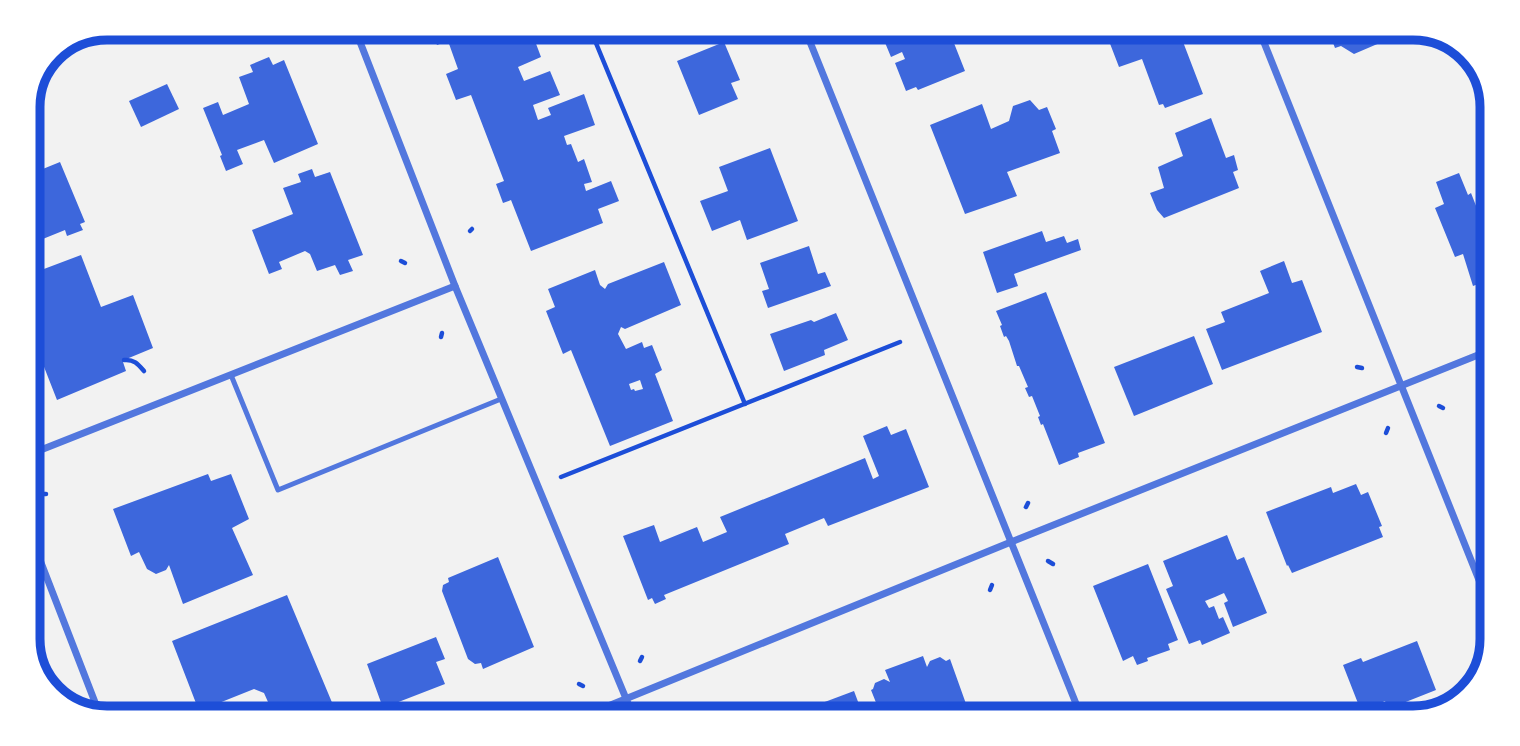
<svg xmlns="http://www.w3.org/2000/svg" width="1520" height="746" font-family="Ubuntu,sans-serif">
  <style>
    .building { fill: #3d67dc; fill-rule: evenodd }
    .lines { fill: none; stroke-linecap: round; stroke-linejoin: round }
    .path { stroke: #1d4ed8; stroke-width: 4.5 }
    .service { stroke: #5277de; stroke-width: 5 }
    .minor { stroke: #5277de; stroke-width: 7 }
    .rim { fill: none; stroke: #1d4ed8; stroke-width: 9 }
  </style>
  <rect width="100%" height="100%" fill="#f2f2f2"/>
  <g class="building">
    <polygon points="431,30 502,30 507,43 532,33 541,57 518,67 524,81 550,71 560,95 533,105 538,120 551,115 548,108 584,94 595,125 564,136 567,145 571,144 578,162 584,159 592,182 584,184 586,191 611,181 619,201 598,209 603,223 531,251 511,200 503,203 496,184 504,181 471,95 456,100 446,74 458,69 448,41 437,45"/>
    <polygon points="662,31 700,32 673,43 672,41 667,42"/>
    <polygon points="881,33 950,33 965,71 918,90 916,87 906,91 895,63 905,59 902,52 891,57"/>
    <polygon points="1127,34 1180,34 1203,94 1165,108 1163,104 1159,105 1142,59 1119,67 1109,41"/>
    <polygon points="1330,35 1368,35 1396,36 1354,54 1341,46 1335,48"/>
    <polygon points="724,42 740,80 731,83 738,99 699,115 677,61"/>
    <polygon points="269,57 273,65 284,60 318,144 274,163 264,140 237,150 243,164 226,171 220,156 222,155 203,108 218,102 223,115 249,104 239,77 253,72 250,65"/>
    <polygon points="167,84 179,109 141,127 129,101"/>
    <polygon points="32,93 41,113 36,115 39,125 29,128 35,148 28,151 28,102"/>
    <polygon points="1030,100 1039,110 1047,107 1056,129 1052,131 1060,153 1007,172 1017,196 965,214 930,125 982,104 991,129 1009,121 1013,106"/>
    <polygon points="1211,118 1226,158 1234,155 1238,170 1233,172 1239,188 1164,218 1157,210 1150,193 1164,188 1158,167 1183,156 1175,133"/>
    <polygon points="770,148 798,221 747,240 740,220 712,231 700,201 728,191 719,167"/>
    <polygon points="1491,152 1490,209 1482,188 1487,187 1476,158"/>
    <polygon points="60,162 85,222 80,224 83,230 67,236 65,230 28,245 28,175"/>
    <polygon points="312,169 315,177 330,172 363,255 348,260 353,271 340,275 335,265 317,271 310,254 305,251 279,262 282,269 269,274 252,230 293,214 283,188 301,182 298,174"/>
    <polygon points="1459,173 1468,195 1471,193 1482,221 1490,218 1489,280 1473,286 1463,254 1455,257 1435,208 1444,204 1436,182"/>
    <polygon points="1042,231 1046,242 1064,236 1067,243 1078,239 1081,250 1014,274 1018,286 997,293 983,252"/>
    <polygon points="809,246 818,274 825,272 831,286 768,308 762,291 769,289 760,263"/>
    <polygon points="81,255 101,307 133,295 153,348 124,360 123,362 126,371 57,400 28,326 28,275"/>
    <polygon points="1284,261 1292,283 1302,280 1322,332 1222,370 1206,329 1225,322 1221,312 1269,293 1260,271"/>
    <path d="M664 262 681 305 625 329 621 327 618 334 626 349 642 342 644 348 652 345 662 370 655 374 673 421 610 446 571 350 563 354 546 311 555 307 548 289 595 270 600 285 605 289 608 284ZM640 380 643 389 635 391 634 389 631 390 629 384Z"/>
    <polygon points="1046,292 1105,443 1078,453 1079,457 1059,465 1043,424 1041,425 1038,417 1040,416 1032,396 1029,397 1025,388 1028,387 1019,366 1017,366 1009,341 1006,336 1004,337 1000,326 1002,325 996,311"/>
    <polygon points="836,313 848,340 824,350 825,355 784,371 770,334 811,320 814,322"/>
    <polygon points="1194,336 1213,384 1134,416 1114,367"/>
    <polygon points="887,426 891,435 906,429 929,487 828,526 824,518 785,534 789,544 664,595 666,599 655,604 652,598 648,600 623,536 654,525 660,542 697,527 703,542 727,532 720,517 865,458 873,479 879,476 863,436"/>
    <polygon points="208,474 211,481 231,474 249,519 232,528 253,575 183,604 169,565 166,570 156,574 147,569 139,552 131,556 113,509"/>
    <polygon points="1356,484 1361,495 1368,492 1382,526 1379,527 1383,537 1292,573 1288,565 1287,566 1266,512 1331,487 1333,493"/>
    <polygon points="1227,535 1237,560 1244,557 1267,613 1233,627 1224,603 1228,601 1224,593 1215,597 1205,601 1209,608 1214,606 1219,619 1223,617 1230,633 1202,645 1200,640 1189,644 1166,589 1173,586 1163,561"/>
    <polygon points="498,557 534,647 483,669 481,663 475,664 468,659 442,591 443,585 449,582 448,578"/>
    <polygon points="1148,564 1178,640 1168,644 1170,650 1147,658 1148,661 1137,665 1133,656 1123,661 1093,586"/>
    <polygon points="287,595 336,712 272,711 264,693 254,689 199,711 172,641"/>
    <polygon points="436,637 445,659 436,662 445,684 383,708 367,664"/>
    <polygon points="1417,641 1436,690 1388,709 1385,701 1361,711 1343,665 1361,658 1363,662"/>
    <polygon points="923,656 927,667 930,661 940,657 946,661 950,659 970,715 881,715 871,690 873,689 875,683 884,679 890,682 885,670"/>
    <polygon points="854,691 863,715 807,714 806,709"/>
  </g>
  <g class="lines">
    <g class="path">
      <polyline points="591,31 745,404"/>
      <polyline points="470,231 472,229"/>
      <polyline points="401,261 405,263"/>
      <polyline points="441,337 442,333"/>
      <path d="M124 360C134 359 138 364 144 371"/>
      <polyline points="1357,367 1362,368"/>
      <polyline points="1439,406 1443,408"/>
      <polyline points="1386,433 1388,428"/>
      <polyline points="561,477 900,342"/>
      <polyline points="40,494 46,494"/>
      <polyline points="1026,507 1028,503"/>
      <polyline points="1048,561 1053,564"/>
      <polyline points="990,590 992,585"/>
      <polyline points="640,661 642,657"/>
      <polyline points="579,684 583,686"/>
    </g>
    <polyline class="service" points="231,375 278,490 501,399"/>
    <g class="minor">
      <polyline points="355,29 455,286 632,713"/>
      <polyline points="806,32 1081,716"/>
      <polyline points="1261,35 1485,595"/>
      <polyline points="28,455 455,286"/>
      <polyline points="28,529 98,710"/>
      <polyline points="591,713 1011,542 1488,351"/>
    </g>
  </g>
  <path d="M0 0H1520V746H0ZM107 40H1413A67 67 0 0 1 1480 107V639A67 67 0 0 1 1413 706H107A67 67 0 0 1 40 639V107A67 67 0 0 1 107 40Z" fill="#fff" fill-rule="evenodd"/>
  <path class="rim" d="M107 40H1413A67 67 0 0 1 1480 107V639A67 67 0 0 1 1413 706H107A67 67 0 0 1 40 639V107A67 67 0 0 1 107 40Z"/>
</svg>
